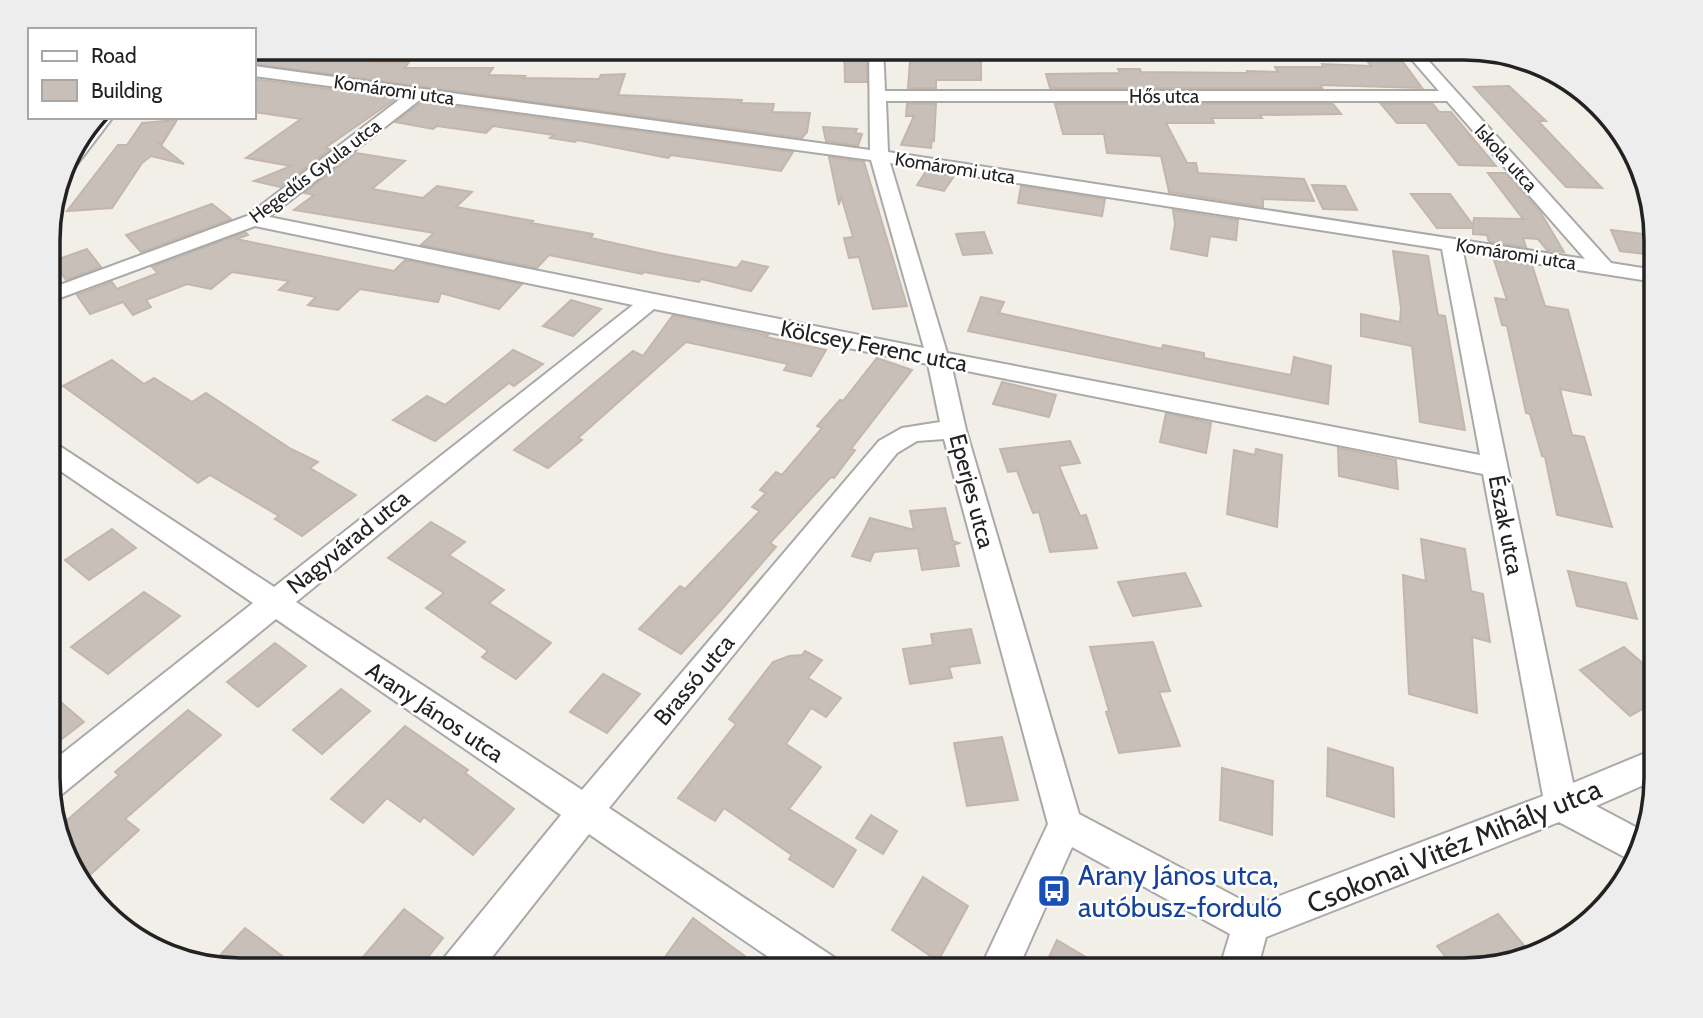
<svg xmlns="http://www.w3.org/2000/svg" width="1703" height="1018" font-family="Cabin,sans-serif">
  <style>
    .building { fill: #c7bfb8; stroke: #c4b6ab; stroke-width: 2 }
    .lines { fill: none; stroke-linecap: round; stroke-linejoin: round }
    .minor-casing { stroke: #a9a9a9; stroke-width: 4 }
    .minor { fill: #fff; fill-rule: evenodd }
    .labels { text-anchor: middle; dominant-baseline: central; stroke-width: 5; stroke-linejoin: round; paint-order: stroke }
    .far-street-label { font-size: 19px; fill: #222; stroke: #fff }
    .street-label { font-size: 23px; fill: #222; stroke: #fff }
    .near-street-label { font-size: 28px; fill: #222; stroke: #fff }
    .near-transit-label { font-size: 28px; fill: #164399; stroke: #fff; text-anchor: start }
    .rim { fill: none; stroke: #222; stroke-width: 3.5 }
  </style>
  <rect width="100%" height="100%" fill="#f2efe9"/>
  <g class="building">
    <polygon points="310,47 318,47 335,62 342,53 379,54 372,62 409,62 405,68 493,68 488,75 525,76 523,78 599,79 601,75 625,74 618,95 742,100 741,103 774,104 772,112 810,113 807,132 802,138 254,64 262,52 293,52"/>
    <polygon points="844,47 866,47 867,82 845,82"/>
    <polygon points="911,47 981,47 981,80 936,80 936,88 908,88"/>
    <polygon points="1356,47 1392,47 1422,88 1320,85 1322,88 1050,88 1046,74 1120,73 1118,69 1140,69 1141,72 1248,73 1247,71 1278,72 1275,67 1323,67 1322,64 1371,66"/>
    <polygon points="254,79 397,98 325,148 330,149 280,187 254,181 291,166 246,158 301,119 254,112"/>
    <polygon points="1509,86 1546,121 1538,121 1602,188 1566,187 1474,87"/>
    <polygon points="422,102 793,152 781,171 671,155 668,158 577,140 575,142 550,138 554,135 493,126 486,133 437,126 433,129 395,122"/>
    <polygon points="907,104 936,104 934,141 932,140 931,148 901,145 914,116 906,116"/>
    <polygon points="1055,104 1333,104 1341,114 1260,115 1262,118 1212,118 1214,123 1166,123 1187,163 1196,163 1198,173 1304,179 1314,201 1263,199 1263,207 1169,192 1161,156 1107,153 1104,134 1063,134"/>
    <polygon points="1381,104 1433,104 1439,112 1451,112 1496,166 1459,165 1426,123 1397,123"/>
    <polygon points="177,120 162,144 158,143 184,164 151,156 142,163 112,208 67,211 118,145 127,145 142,123"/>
    <polygon points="823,127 857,129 855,133 862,134 858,146 826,141"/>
    <polygon points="356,153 405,161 372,189 423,198 437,186 472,192 456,207 533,221 531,223 593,234 591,238 659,253 737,268 742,261 768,267 751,291 701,279 699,282 644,272 642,274 549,255 537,268 421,245 434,233 294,210 314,195 304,193"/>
    <polygon points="829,157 864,162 907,306 873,309 859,257 849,258 844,238 853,237 841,196 839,205"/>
    <polygon points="926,171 954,176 944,191 917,185"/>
    <polygon points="1488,173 1506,173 1541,213 1564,252 1547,250 1538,239 1523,238 1526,247 1489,242 1487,235 1473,234 1473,228 1437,228 1411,194 1450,194 1473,225 1474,218 1523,219"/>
    <polygon points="1312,185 1345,186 1357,210 1323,209"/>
    <polygon points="1021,186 1105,199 1102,216 1018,203"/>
    <polygon points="212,204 231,219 141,252 126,235"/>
    <polygon points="1173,210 1238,220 1236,240 1210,236 1207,256 1171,249 1175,224"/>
    <polygon points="1611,230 1643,234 1654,255 1620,251"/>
    <polygon points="245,232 248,235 236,239 394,271 405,260 522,284 499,309 441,293 438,302 360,289 338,310 308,305 316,297 279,290 289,281 232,272 211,289 187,284 146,300 151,307 133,315 123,302 90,314 77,295 112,282 117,289 158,273 152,267"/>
    <polygon points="984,232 992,253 963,255 956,234"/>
    <polygon points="87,249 101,267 66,280 53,261"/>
    <polygon points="1393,251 1428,256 1438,315 1445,316 1465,430 1420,422 1412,346 1361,336 1361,314 1400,322 1401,308"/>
    <polygon points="1494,260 1532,265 1545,306 1568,310 1591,395 1560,389 1572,435 1584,437 1612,527 1557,515 1545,457 1542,456 1530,414 1526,413 1507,326 1502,325 1495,298 1507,300"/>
    <polygon points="981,297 1004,302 999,313 1162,349 1163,345 1204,353 1204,358 1291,375 1294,357 1331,366 1328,404 968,331"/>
    <polygon points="571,300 601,309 573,336 543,326"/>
    <polygon points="673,315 768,335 766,337 826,350 811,376 784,370 788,364 686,342 578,438 582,440 548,468 514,450 633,351 643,356"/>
    <polygon points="513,350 543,364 514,386 509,383 435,441 393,420 427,396 445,405"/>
    <polygon points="877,358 912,370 851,449 855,450 834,478 831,477 770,543 776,547 721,610 681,654 639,629 680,586 685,589 760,511 752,507 766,493 760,490 776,472 782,475 822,428 817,426 840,400 843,401"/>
    <polygon points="112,360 144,384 154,378 192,402 206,393 291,449 318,462 310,468 356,495 302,536 275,519 279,516 210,475 198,483 63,386"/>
    <polygon points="1002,382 1056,395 1049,417 993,404"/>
    <polygon points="1166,413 1211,423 1206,453 1160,442"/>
    <polygon points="1070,441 1080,463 1059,466 1080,516 1086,515 1097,548 1050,552 1039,512 1033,513 1017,471 1008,472 1000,449"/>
    <polygon points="1338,448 1396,460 1398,489 1339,476"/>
    <polygon points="1256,449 1282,455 1277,527 1227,514 1234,450 1255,455"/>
    <polygon points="945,508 953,541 959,543 954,545 959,566 922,570 918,548 874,552 870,561 852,556 870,518 914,530 910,511"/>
    <polygon points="431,522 465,542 449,555 504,590 489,603 551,643 516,679 482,657 488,651 426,608 444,593 388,558"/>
    <polygon points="112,529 136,548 89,580 65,560"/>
    <polygon points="1421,539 1465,549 1471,591 1483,594 1490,642 1472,637 1477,713 1409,694 1403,575 1426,581"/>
    <polygon points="1568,571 1626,583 1637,619 1577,606"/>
    <polygon points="1185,573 1201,606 1133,616 1118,582"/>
    <polygon points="144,592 180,616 108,674 71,647"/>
    <polygon points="971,629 980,663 949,667 952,678 910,684 903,649 933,645 931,634"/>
    <polygon points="1153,642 1170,691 1159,692 1180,746 1119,753 1106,712 1109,711 1090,647"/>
    <polygon points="275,643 306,666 258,707 227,682"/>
    <polygon points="1624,647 1655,674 1655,702 1630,716 1580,670"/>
    <polygon points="805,651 822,660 808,678 841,698 826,717 811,708 786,744 821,767 789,809 856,850 833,887 789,859 792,855 724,808 715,821 678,798 736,724 729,719 773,662 789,656 802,655"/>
    <polygon points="603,674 640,694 607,733 570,712"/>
    <polygon points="341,689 370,711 322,754 293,730"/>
    <polygon points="49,692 84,722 49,749"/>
    <polygon points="188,710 221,735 125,819 139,830 79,885 58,828 119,775 115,772"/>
    <polygon points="405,726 468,770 465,773 514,809 473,855 424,817 420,822 387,798 363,823 331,799"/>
    <polygon points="1002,737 1018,800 967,806 954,743"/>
    <polygon points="1328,748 1393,768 1394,817 1327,796"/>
    <polygon points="1222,768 1273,781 1272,835 1220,820"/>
    <polygon points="871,815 897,831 883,854 856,838"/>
    <polygon points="923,877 968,906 938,961 892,930"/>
    <polygon points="404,909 443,938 417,971 351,971"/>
    <polygon points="1498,914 1531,954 1476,970 1456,970 1437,946"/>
    <polygon points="693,918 765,971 655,971"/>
    <polygon points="245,928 286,959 276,971 239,971 212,964"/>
    <polygon points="1057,940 1108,970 1043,970"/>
  </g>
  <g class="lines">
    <defs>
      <g id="minor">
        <path d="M869 47H883L885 91H1439L1401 47H1416L1611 263 1655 270V282L1463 252 1573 783 1655 749V780L1596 806 1643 831 1634 862 1559 822 1266 937 1257 970H1219L1230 934 1072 847 1017 971H979L1048 824 944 439 917 441 897 453 609 808 835 958 841 971H789L589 834 481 971H438L444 958 561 815 276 619 61 795 49 800V764L253 603 49 463V442L58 445 274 587 633 305 255 226 49 302V289L247 216 404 96 254 76V66L870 150ZM421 99 871 160 924 348 269 217ZM886 101H1447L1585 259 888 152ZM890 163 1442 249 1480 455 947 353ZM654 309 928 364 940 422 902 428 879 441 582 790 296 602ZM952 368 1483 474 1543 796 1253 906 1079 814 966 430Z"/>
        <polygon points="96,117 113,117 68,176 60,177 67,154"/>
      </g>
    </defs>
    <use href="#minor" class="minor-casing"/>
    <use href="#minor" class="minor"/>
  </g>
  <defs>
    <symbol id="bus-square" viewBox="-11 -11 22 22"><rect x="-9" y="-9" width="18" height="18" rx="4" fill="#1a4fb4" stroke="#fff"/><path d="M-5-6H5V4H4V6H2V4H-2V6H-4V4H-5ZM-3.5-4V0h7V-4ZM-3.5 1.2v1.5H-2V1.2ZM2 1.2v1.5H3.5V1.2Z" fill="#fff"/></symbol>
  </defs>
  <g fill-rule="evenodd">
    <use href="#bus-square" x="1035" y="872" width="38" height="38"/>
  </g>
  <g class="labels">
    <g class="far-street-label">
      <text transform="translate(394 90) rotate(8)">Komáromi utca</text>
      <text x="1164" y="96">Hős utca</text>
      <text transform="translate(1506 158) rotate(48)">Iskola utca</text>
      <text transform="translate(955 168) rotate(9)">Komáromi utca</text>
      <text transform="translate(315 171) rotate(-37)">Hegedűs Gyula utca</text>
      <text transform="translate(1516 254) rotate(9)">Komáromi utca</text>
    </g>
    <g class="street-label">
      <text transform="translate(874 346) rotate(11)">Kölcsey Ferenc utca</text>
      <text transform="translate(972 491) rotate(75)">Eperjes utca</text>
      <text transform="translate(1506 525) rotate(79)">Észak utca</text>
      <text transform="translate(348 542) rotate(-39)">Nagyvárad utca</text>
      <text transform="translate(694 680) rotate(-50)">Brassó utca</text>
      <text transform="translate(435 712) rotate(34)">Arany János utca</text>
    </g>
    <g class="near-street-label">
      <text transform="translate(1454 846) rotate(-22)">Csokonai Vitéz Mihály utca</text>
    </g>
    <g class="near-transit-label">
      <text x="1078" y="875">Arany János utca,<tspan x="1078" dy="32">autóbusz-forduló</tspan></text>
    </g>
  </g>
  <path d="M0 0H1703V1018H0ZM240 60H1464A180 180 0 0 1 1644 240V778A180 180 0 0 1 1464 958H240A180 180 0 0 1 60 778V240A180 180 0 0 1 240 60Z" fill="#ededed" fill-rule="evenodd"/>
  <path class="rim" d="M240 60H1464A180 180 0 0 1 1644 240V778A180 180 0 0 1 1464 958H240A180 180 0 0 1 60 778V240A180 180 0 0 1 240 60Z"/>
  <rect x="28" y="28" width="228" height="91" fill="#ffffff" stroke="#a7a7a7" stroke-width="2"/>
  <rect x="42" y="51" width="35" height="10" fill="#ffffff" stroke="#a7a7a7" stroke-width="2"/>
  <text x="91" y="63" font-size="21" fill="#222222">Road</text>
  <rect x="42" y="80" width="35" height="21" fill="#c7bfb8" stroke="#a7a7a7" stroke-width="2"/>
  <text x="91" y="98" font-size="21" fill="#222222">Building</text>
</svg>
